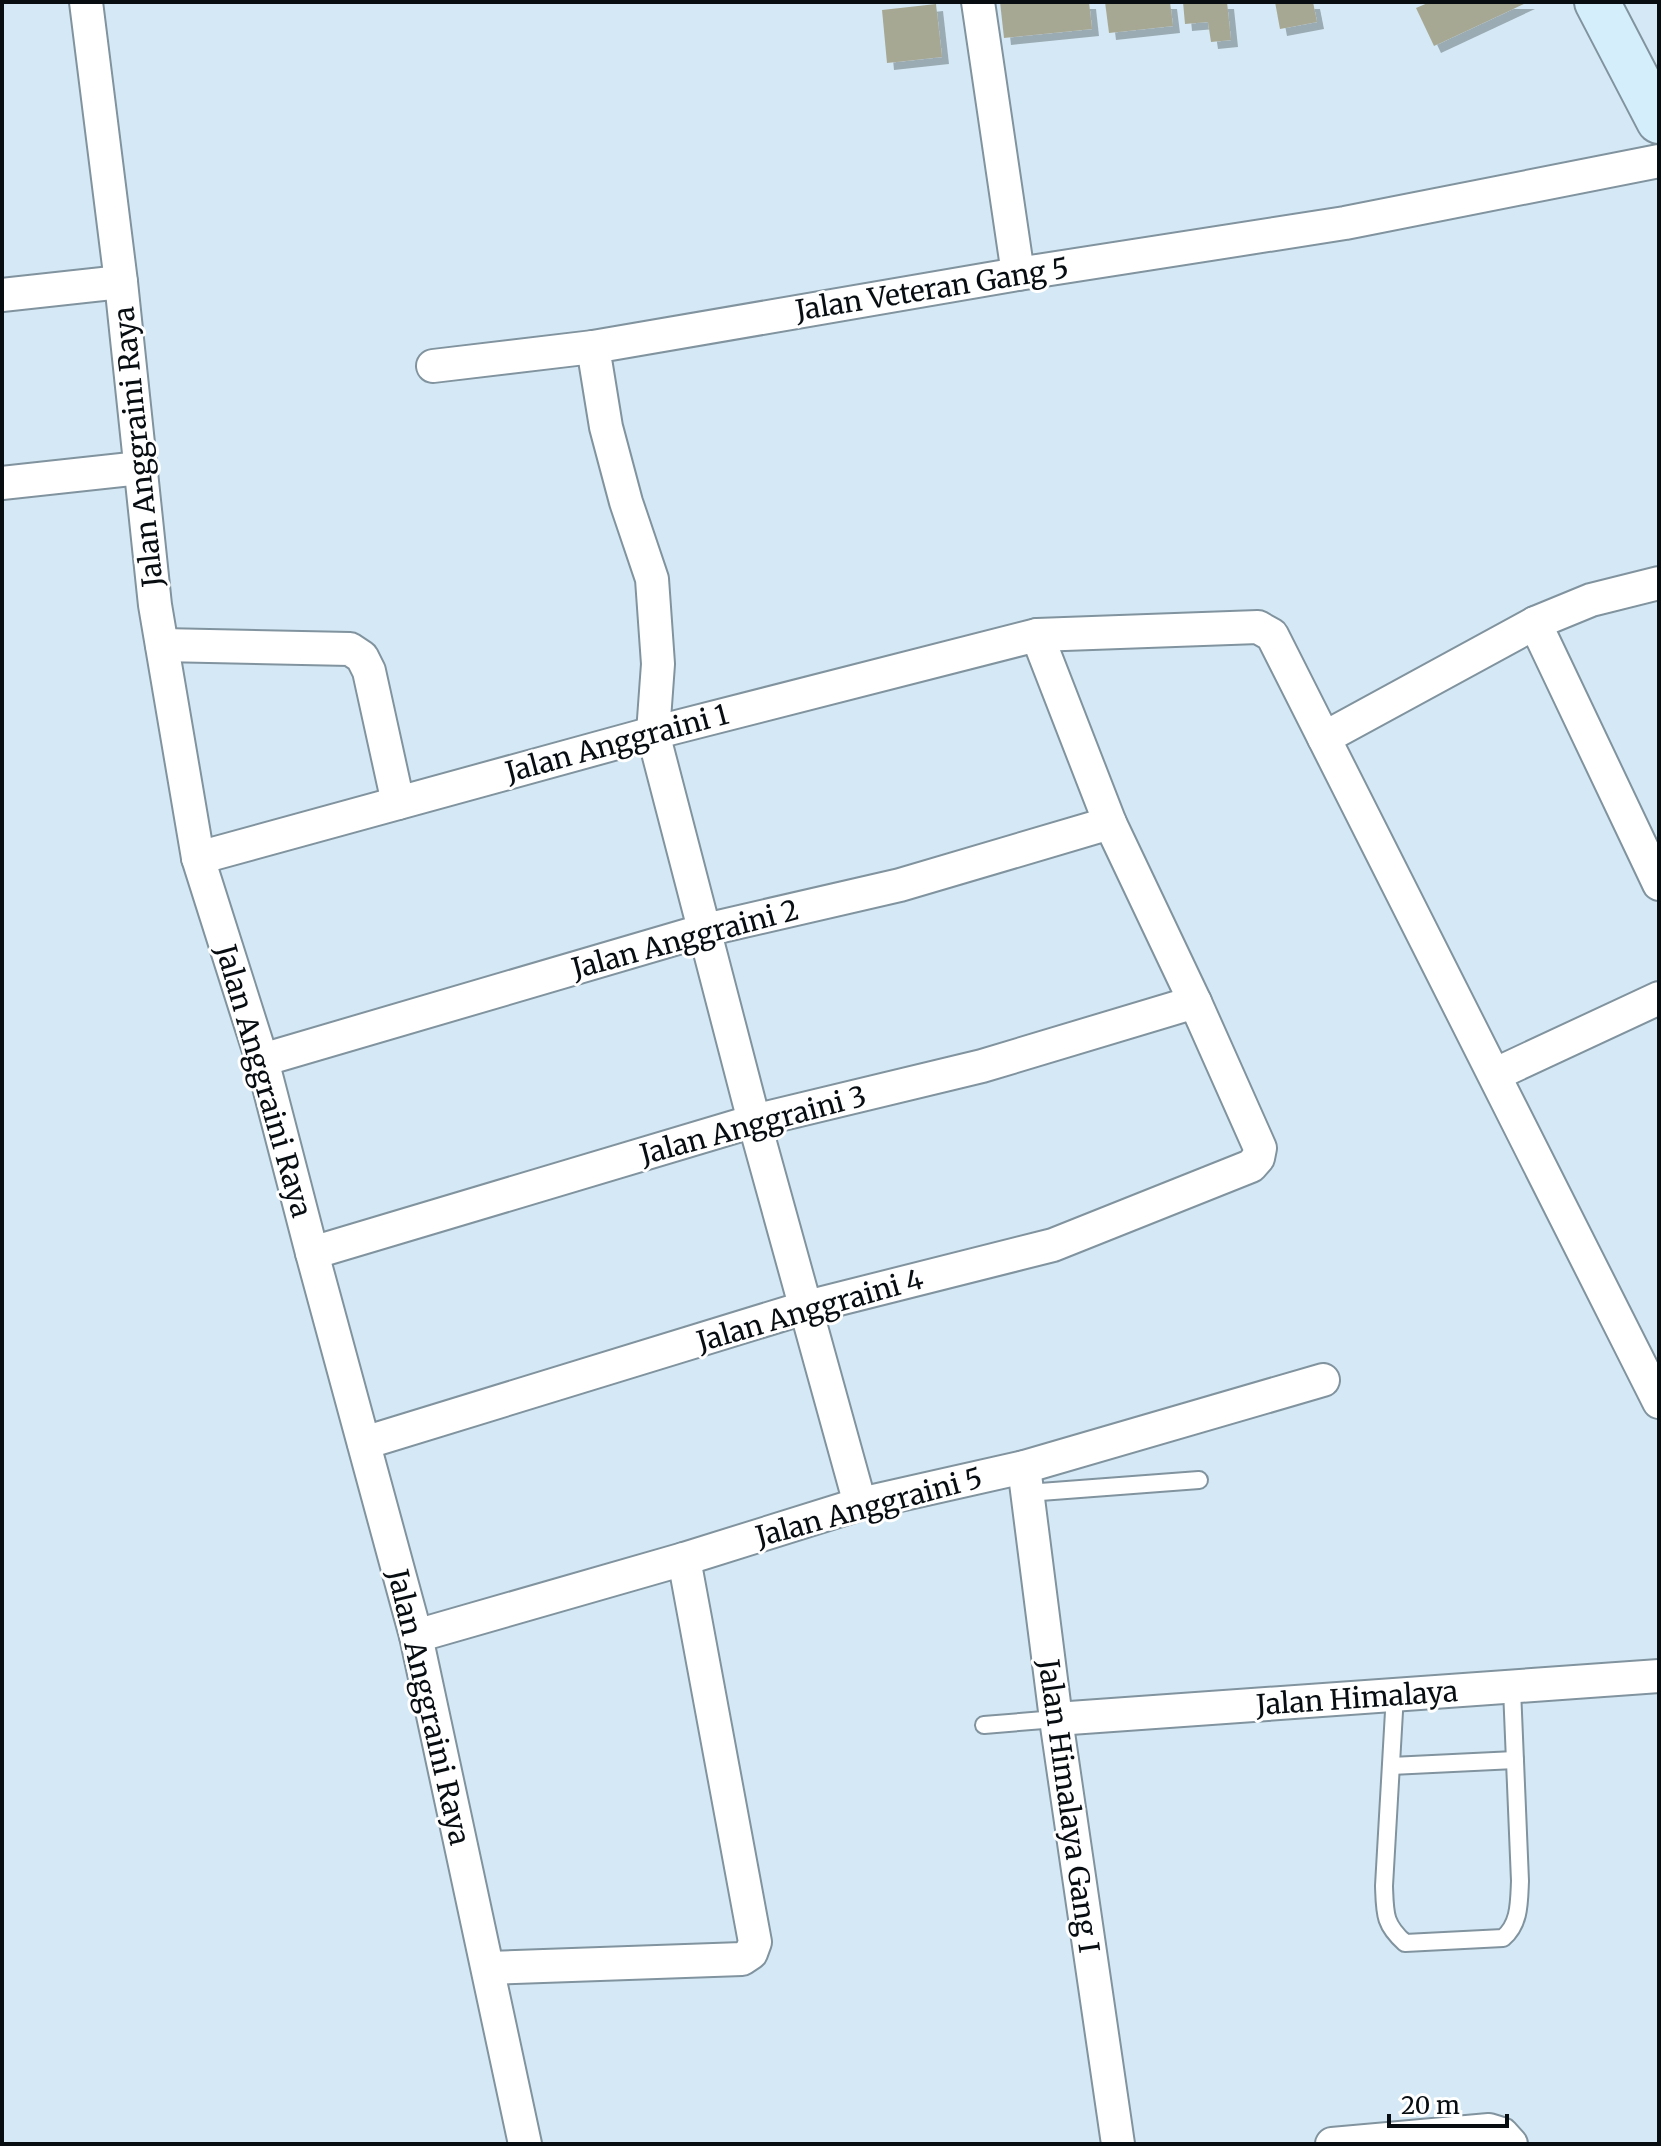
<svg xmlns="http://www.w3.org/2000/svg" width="1661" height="2146" font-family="Merriweather,serif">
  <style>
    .building { fill: #a7a894; filter: url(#shadow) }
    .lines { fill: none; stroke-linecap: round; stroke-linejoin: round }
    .service-casing { stroke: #80939e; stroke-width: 20 }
    .minor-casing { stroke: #80939e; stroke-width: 36 }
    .secondary-casing { stroke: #80939e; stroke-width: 48 }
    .service { stroke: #fff; stroke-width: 16 }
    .minor { stroke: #fff; stroke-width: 32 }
    .secondary { stroke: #d4eefb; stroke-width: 44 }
    .labels { text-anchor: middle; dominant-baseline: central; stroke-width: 6; stroke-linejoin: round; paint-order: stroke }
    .street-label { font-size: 28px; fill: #070d11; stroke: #fff }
  </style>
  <defs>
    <filter id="shadow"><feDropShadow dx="7" dy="7" stdDeviation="0" flood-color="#0004"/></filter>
  </defs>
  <rect width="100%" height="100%" fill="#d4e9f5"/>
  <g class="building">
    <polygon points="1000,2 1089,2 1092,29 1004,38"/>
    <polygon points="1105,2 1170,2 1173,26 1109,33"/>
    <polygon points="1183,2 1227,2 1231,40 1211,42 1208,22 1185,24"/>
    <polygon points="1275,2 1313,2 1317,22 1280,29"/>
    <polygon points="1430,2 1528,2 1434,46 1416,8"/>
    <polygon points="936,4 942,57 887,63 882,10"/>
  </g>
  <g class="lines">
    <defs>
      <g id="service">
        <polyline points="1027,1493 1199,1480"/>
        <path d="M1395 1694 1384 1886C1385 1914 1384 1924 1405 1943L1503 1938C1520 1924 1519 1902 1520 1881L1512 1689"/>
        <polyline points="984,1725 1056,1719"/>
        <polyline points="1391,1766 1515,1760"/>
      </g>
      <g id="minor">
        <polyline points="86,2 121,282 155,605 198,858 262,1060 312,1253 416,1636 525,2144"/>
        <polyline points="978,2 1018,274"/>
        <polyline points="2,295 121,282"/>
        <polyline points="433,366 593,347"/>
        <polyline points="2,483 140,468"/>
        <polyline points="1535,623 1659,884"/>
        <polyline points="162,645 350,649 362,657 369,671 398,803"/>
        <polyline points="1324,738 1535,623 1591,600 1659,583"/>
        <polyline points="198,858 653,733 1037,635 1258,627 1272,635 1659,1402"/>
        <polyline points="262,1060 705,930 900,885 1110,823"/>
        <polyline points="1496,1074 1659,998"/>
        <polyline points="312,1253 754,1121 982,1066 1195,1002"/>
        <polyline points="364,1443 807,1307 1053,1245 1251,1166 1258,1158 1260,1148 1195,1002 1110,823 1037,635"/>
        <polyline points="1024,1467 1056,1719 1118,2144"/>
        <polyline points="860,1504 754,1121 653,733 658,664 652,579 626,502 606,427 593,347 1018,274 1345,223 1659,161"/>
        <polyline points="416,1636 684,1559 860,1504 1024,1467 1323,1380"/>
        <polyline points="1056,1719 1659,1676"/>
        <polyline points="489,1968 742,1959 751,1953 755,1942 684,1559"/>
        <polyline points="1332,2144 1489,2130 1502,2134 1511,2144"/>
      </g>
      <polyline id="secondary" points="1597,2 1659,121"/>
    </defs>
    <use href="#service" class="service-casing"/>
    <use href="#minor" class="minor-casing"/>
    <use href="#secondary" class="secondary-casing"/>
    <use href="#service" class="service"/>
    <use href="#minor" class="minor"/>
    <use href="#secondary" class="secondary"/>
  </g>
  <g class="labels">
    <g class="street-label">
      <text transform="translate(932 289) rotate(-9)">Jalan Veteran Gang 5</text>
      <text transform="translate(138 447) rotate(-96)">Jalan Anggraini Raya</text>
      <text transform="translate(617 743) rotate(-15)">Jalan Anggraini 1</text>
      <text transform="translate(685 939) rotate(-15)">Jalan Anggraini 2</text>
      <text transform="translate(264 1081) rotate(74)">Jalan Anggraini Raya</text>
      <text transform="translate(753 1125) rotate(-15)">Jalan Anggraini 3</text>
      <text transform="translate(810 1310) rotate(-16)">Jalan Anggraini 4</text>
      <text transform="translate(869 1507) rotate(-15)">Jalan Anggraini 5</text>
      <text transform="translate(1357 1698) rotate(-4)">Jalan Himalaya</text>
      <text transform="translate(429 1707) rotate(77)">Jalan Anggraini Raya</text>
      <text transform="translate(1069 1806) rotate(82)">Jalan Himalaya Gang I</text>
    </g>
  </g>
  <rect width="1661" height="2146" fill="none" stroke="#070d11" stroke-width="8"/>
  <path d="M1389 2114v12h118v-12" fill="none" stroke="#070d11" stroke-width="4"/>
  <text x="1401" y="2114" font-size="24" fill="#070d11" stroke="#ffffff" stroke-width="6" paint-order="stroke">20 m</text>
</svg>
